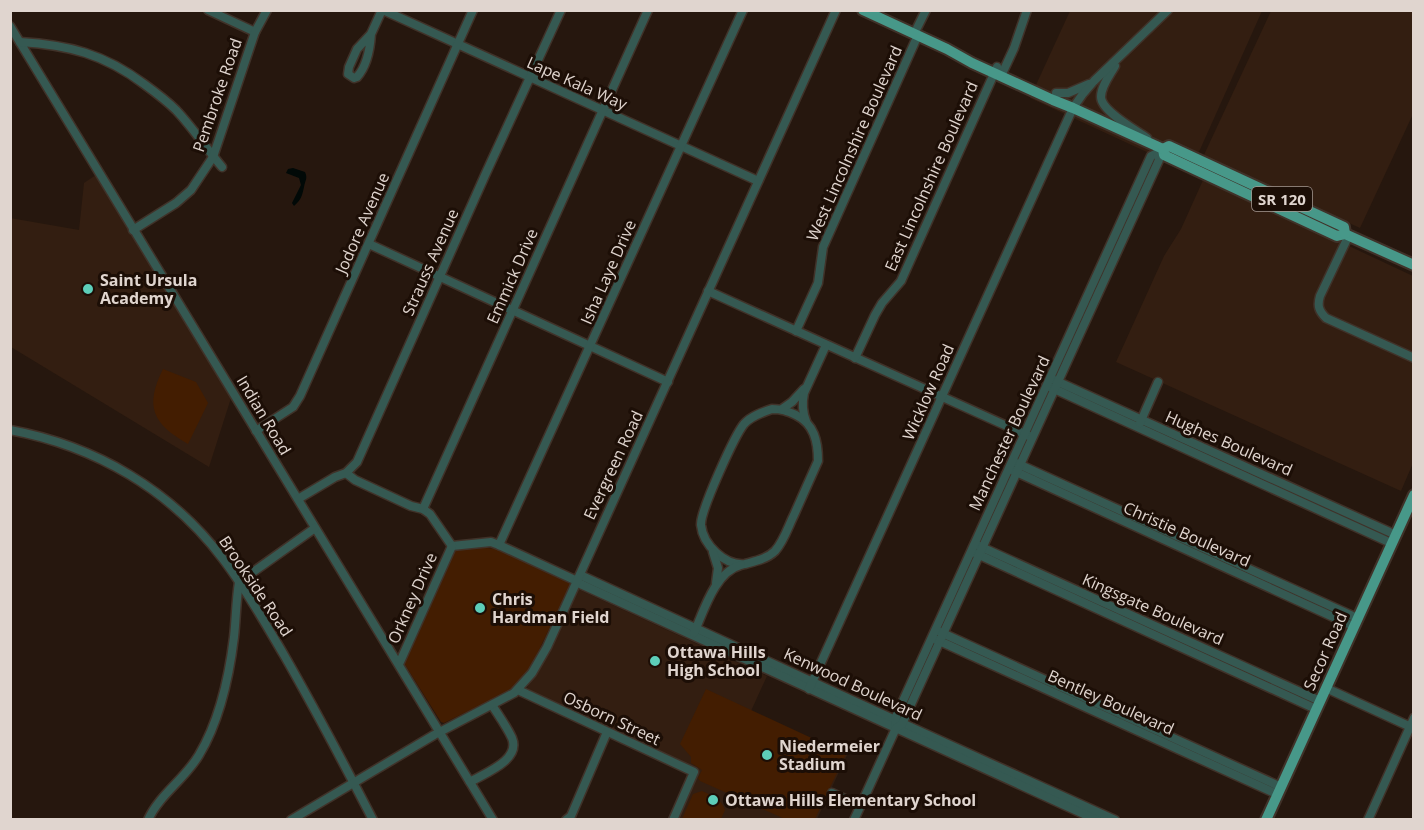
<svg xmlns="http://www.w3.org/2000/svg" width="1424" height="830" font-family="'Open Sans',sans-serif">
  <style>
    .built { fill: #331e11 }
    .green { fill: #431d01 }
    .water { fill: #010907 }
    .lines { fill: none; stroke-linecap: round; stroke-linejoin: round }
    .minor-casing { stroke: #403229; stroke-width: 11 }
    .major-casing { stroke: #403229; stroke-width: 14 }
    .minor { stroke: #355952; stroke-width: 8 }
    .major { stroke: #479889; stroke-width: 10 }
    .poi-dot { fill: #5dceb9; stroke: #1c0e06; stroke-width: 2 }
    .labels { text-anchor: middle; dominant-baseline: central; stroke-width: 6; stroke-linejoin: round; paint-order: stroke }
    .shield { fill: #1c0e06; stroke: #a59993; stroke-width: 1.5 }
    .shield-label { font-size: 15px; font-weight: bold; fill: #e0d5cf }
    .street-label { font-size: 16px; fill: #e0d5cf; stroke: #1c0e06 }
    .poi-label { font-size: 16px; font-weight: bold; fill: #e0d5cf; stroke: #1c0e06; text-anchor: start }
  </style>
  <rect width="100%" height="100%" fill="#26170e"/>
  <g class="built">
    <polygon points="1070,11 1262,11 1190,172 1030,98"/>
    <polygon points="1271,11 1413,11 1413,114 1360,228 1203,157"/>
    <polygon points="96,175 231,398 209,467 11,347 10,218 79,230 84,183"/>
    <polygon points="1204,178 1413,276 1413,463 1401,491 1116,362 1164,256 1181,229"/>
    <polygon points="578,589 767,676 751,711 847,755 817,819 676,819 696,774 529,692 527,688"/>
  </g>
  <g class="green">
    <path d="M163 369 196 382 208 403 188 444C153 424 144 407 163 369Z"/>
    <polygon points="475,547 498,549 572,582 526,677 512,690 444,723 441,722 405,665 405,661 455,550"/>
    <polygon points="706,689 846,754 815,819 785,819 700,781 698,778 702,770 691,763 691,757 680,744"/>
    <path d="M702 791C713 796 721 799 725 810L721 819H682L693 794Z"/>
  </g>
  <path class="water" d="M293 168 305 172C308 179 305 180 304 187 302 196 301 200 294 206L292 203 301 185 299 178 286 173 288 169Z"/>
  <g class="lines">
    <defs>
      <g id="minor">
        <polyline points="208,10 255,32"/>
        <polyline points="383,10 758,181"/>
        <polyline points="10,26 493,820"/>
        <path d="M371 34C370 49 367 66 357 77L354 78 348 74 349 67 357 49 371 34 382 10"/>
        <polyline points="914,34 926,10"/>
        <path d="M20 42C69 45 104 54 144 84 155 92 166 100 176 110 193 128 206 148 222 167"/>
        <path d="M1115 66C1110 75 1101 86 1101 97 1101 111 1136 130 1147 138"/>
        <polyline points="1001,76 1014,48 1027,10"/>
        <polyline points="1056,93 1068,93 1089,84"/>
        <polyline points="133,230 176,203 191,190 213,157 255,32 267,10"/>
        <path d="M1349 235 1320 296C1317 306 1319 311 1326 318L1414 358"/>
        <polyline points="369,244 668,382"/>
        <polyline points="708,291 1029,436"/>
        <polyline points="796,331 818,283 823,247 918,35"/>
        <polyline points="855,358 875,315 882,303 901,281 997,67"/>
        <polyline points="1054,380 1396,535"/>
        <polyline points="1050,387 1391,543"/>
        <path d="M772 409C782 409 787 411 796 415 814 424 818 441 818 461 810 479 802 497 794 515 788 527 784 541 775 551 770 556 765 558 759 560 755 561 750 563 745 564 725 566 703 545 701 525 700 511 735 435 744 424 751 416 763 412 772 409Z"/>
        <polyline points="782,409 792,402 804,389"/>
        <path d="M806 421C802 411 802 403 804 393L826 345"/>
        <polyline points="1140,423 1158,382"/>
        <path d="M10 430C96 446 171 490 223 559 246 589 265 623 284 655 315 709 344 764 373 820"/>
        <polyline points="256,431 293,407 300,396 473,10"/>
        <polyline points="1016,463 1357,618"/>
        <polyline points="1012,470 1353,626"/>
        <polyline points="346,473 355,480 411,506 423,509 430,514 452,546"/>
        <polyline points="298,499 335,477 346,473 357,462 486,173 561,10"/>
        <polyline points="423,509 648,10"/>
        <polyline points="499,545 743,10"/>
        <polyline points="452,546 491,542 499,545 577,581"/>
        <polyline points="979,546 1320,701"/>
        <polyline points="713,552 718,568 716,583"/>
        <polyline points="975,553 1316,709"/>
        <polyline points="580,575 895,720 1115,820"/>
        <polyline points="576,582 1097,820"/>
        <polyline points="940,632 1281,787"/>
        <path d="M694 633C704 610 715 572 741 565"/>
        <polyline points="935,639 1277,794"/>
        <polyline points="399,664 452,546"/>
        <polyline points="1326,688 1413,728"/>
        <polyline points="809,689 1073,108 1082,95 1094,81 1168,10"/>
        <polyline points="518,690 694,772 673,820"/>
        <polyline points="896,728 895,720 897,714 1151,156 1157,153 1160,148 1158,146"/>
        <path d="M470 782C485 773 521 760 512 738 507 727 499 716 492 705"/>
        <polyline points="832,793 860,806"/>
        <path d="M148 820C159 795 185 779 199 755 220 720 229 678 234 637 236 619 236 601 239 582L315 528"/>
        <polyline points="291,820 434,735 514,693 532,673 547,647 836,10"/>
        <polyline points="566,820 571,816 607,732"/>
        <polyline points="854,820 896,728 902,724 1159,160 1157,153"/>
        <polyline points="1368,820 1414,718"/>
      </g>
      <g id="major">
        <polyline points="863,10 947,49 972,63 1053,100 1073,108 1163,149 1164,155 1337,236 1345,234 1414,265"/>
        <polyline points="1163,149 1169,146 1344,227 1345,234"/>
        <polyline points="1266,820 1414,495"/>
      </g>
    </defs>
    <use href="#minor" class="minor-casing"/>
    <use href="#major" class="major-casing"/>
    <use href="#minor" class="minor"/>
    <use href="#major" class="major"/>
  </g>
  <g class="poi-dot">
    <circle cx="88" cy="289" r="6"/>
    <circle cx="480" cy="608" r="6"/>
    <circle cx="655" cy="661" r="6"/>
    <circle cx="767" cy="755" r="6"/>
    <circle cx="713" cy="800" r="6"/>
  </g>
  <g class="labels">
    <rect class="shield" x="1252" y="187" width="60" height="24" rx="4.5"/>
    <g class="shield-label">
      <text x="1282" y="199">SR 120</text>
    </g>
    <g class="street-label">
      <text transform="translate(577 83) rotate(24)">Lape Kala Way</text>
      <text transform="translate(217 95) rotate(-71)">Pembroke Road</text>
      <text transform="translate(854 143) rotate(-66)">West Lincolnshire Boulevard</text>
      <text transform="translate(931 176) rotate(-66)">East Lincolnshire Boulevard</text>
      <text transform="translate(362 223) rotate(-66)">Jodore Avenue</text>
      <text transform="translate(430 262) rotate(-66)">Strauss Avenue</text>
      <text transform="translate(608 272) rotate(-66)">Isha Laye Drive</text>
      <text transform="translate(512 276) rotate(-66)">Emmick Drive</text>
      <text transform="translate(928 392) rotate(-66)">Wicklow Road</text>
      <text transform="translate(264 415) rotate(59)">Indian Road</text>
      <text transform="translate(1009 433) rotate(-65)">Manchester Boulevard</text>
      <text transform="translate(1229 443) rotate(24)">Hughes Boulevard</text>
      <text transform="translate(613 465) rotate(-65)">Evergreen Road</text>
      <text transform="translate(1187 534) rotate(24)">Christie Boulevard</text>
      <text transform="translate(256 586) rotate(56)">Brookside Road</text>
      <text transform="translate(412 598) rotate(-66)">Orkney Drive</text>
      <text transform="translate(1153 609) rotate(24)">Kingsgate Boulevard</text>
      <text transform="translate(1325 651) rotate(-66)">Secor Road</text>
      <text transform="translate(853 684) rotate(25)">Kenwood Boulevard</text>
      <text transform="translate(1111 702) rotate(24)">Bentley Boulevard</text>
      <text transform="translate(612 718) rotate(25)">Osborn Street</text>
    </g>
    <g class="poi-label">
      <text x="100" y="280">Saint Ursula<tspan x="100" dy="18">Academy</tspan></text>
      <text x="492" y="599">Chris<tspan x="492" dy="18">Hardman Field</tspan></text>
      <text x="667" y="652">Ottawa Hills<tspan x="667" dy="18">High School</tspan></text>
      <text x="779" y="746">Niedermeier<tspan x="779" dy="18">Stadium</tspan></text>
      <text x="725" y="800">Ottawa Hills Elementary School</text>
    </g>
  </g>
  <rect width="1424" height="830" fill="none" stroke="#e0d5cf" stroke-width="24"/>
</svg>
